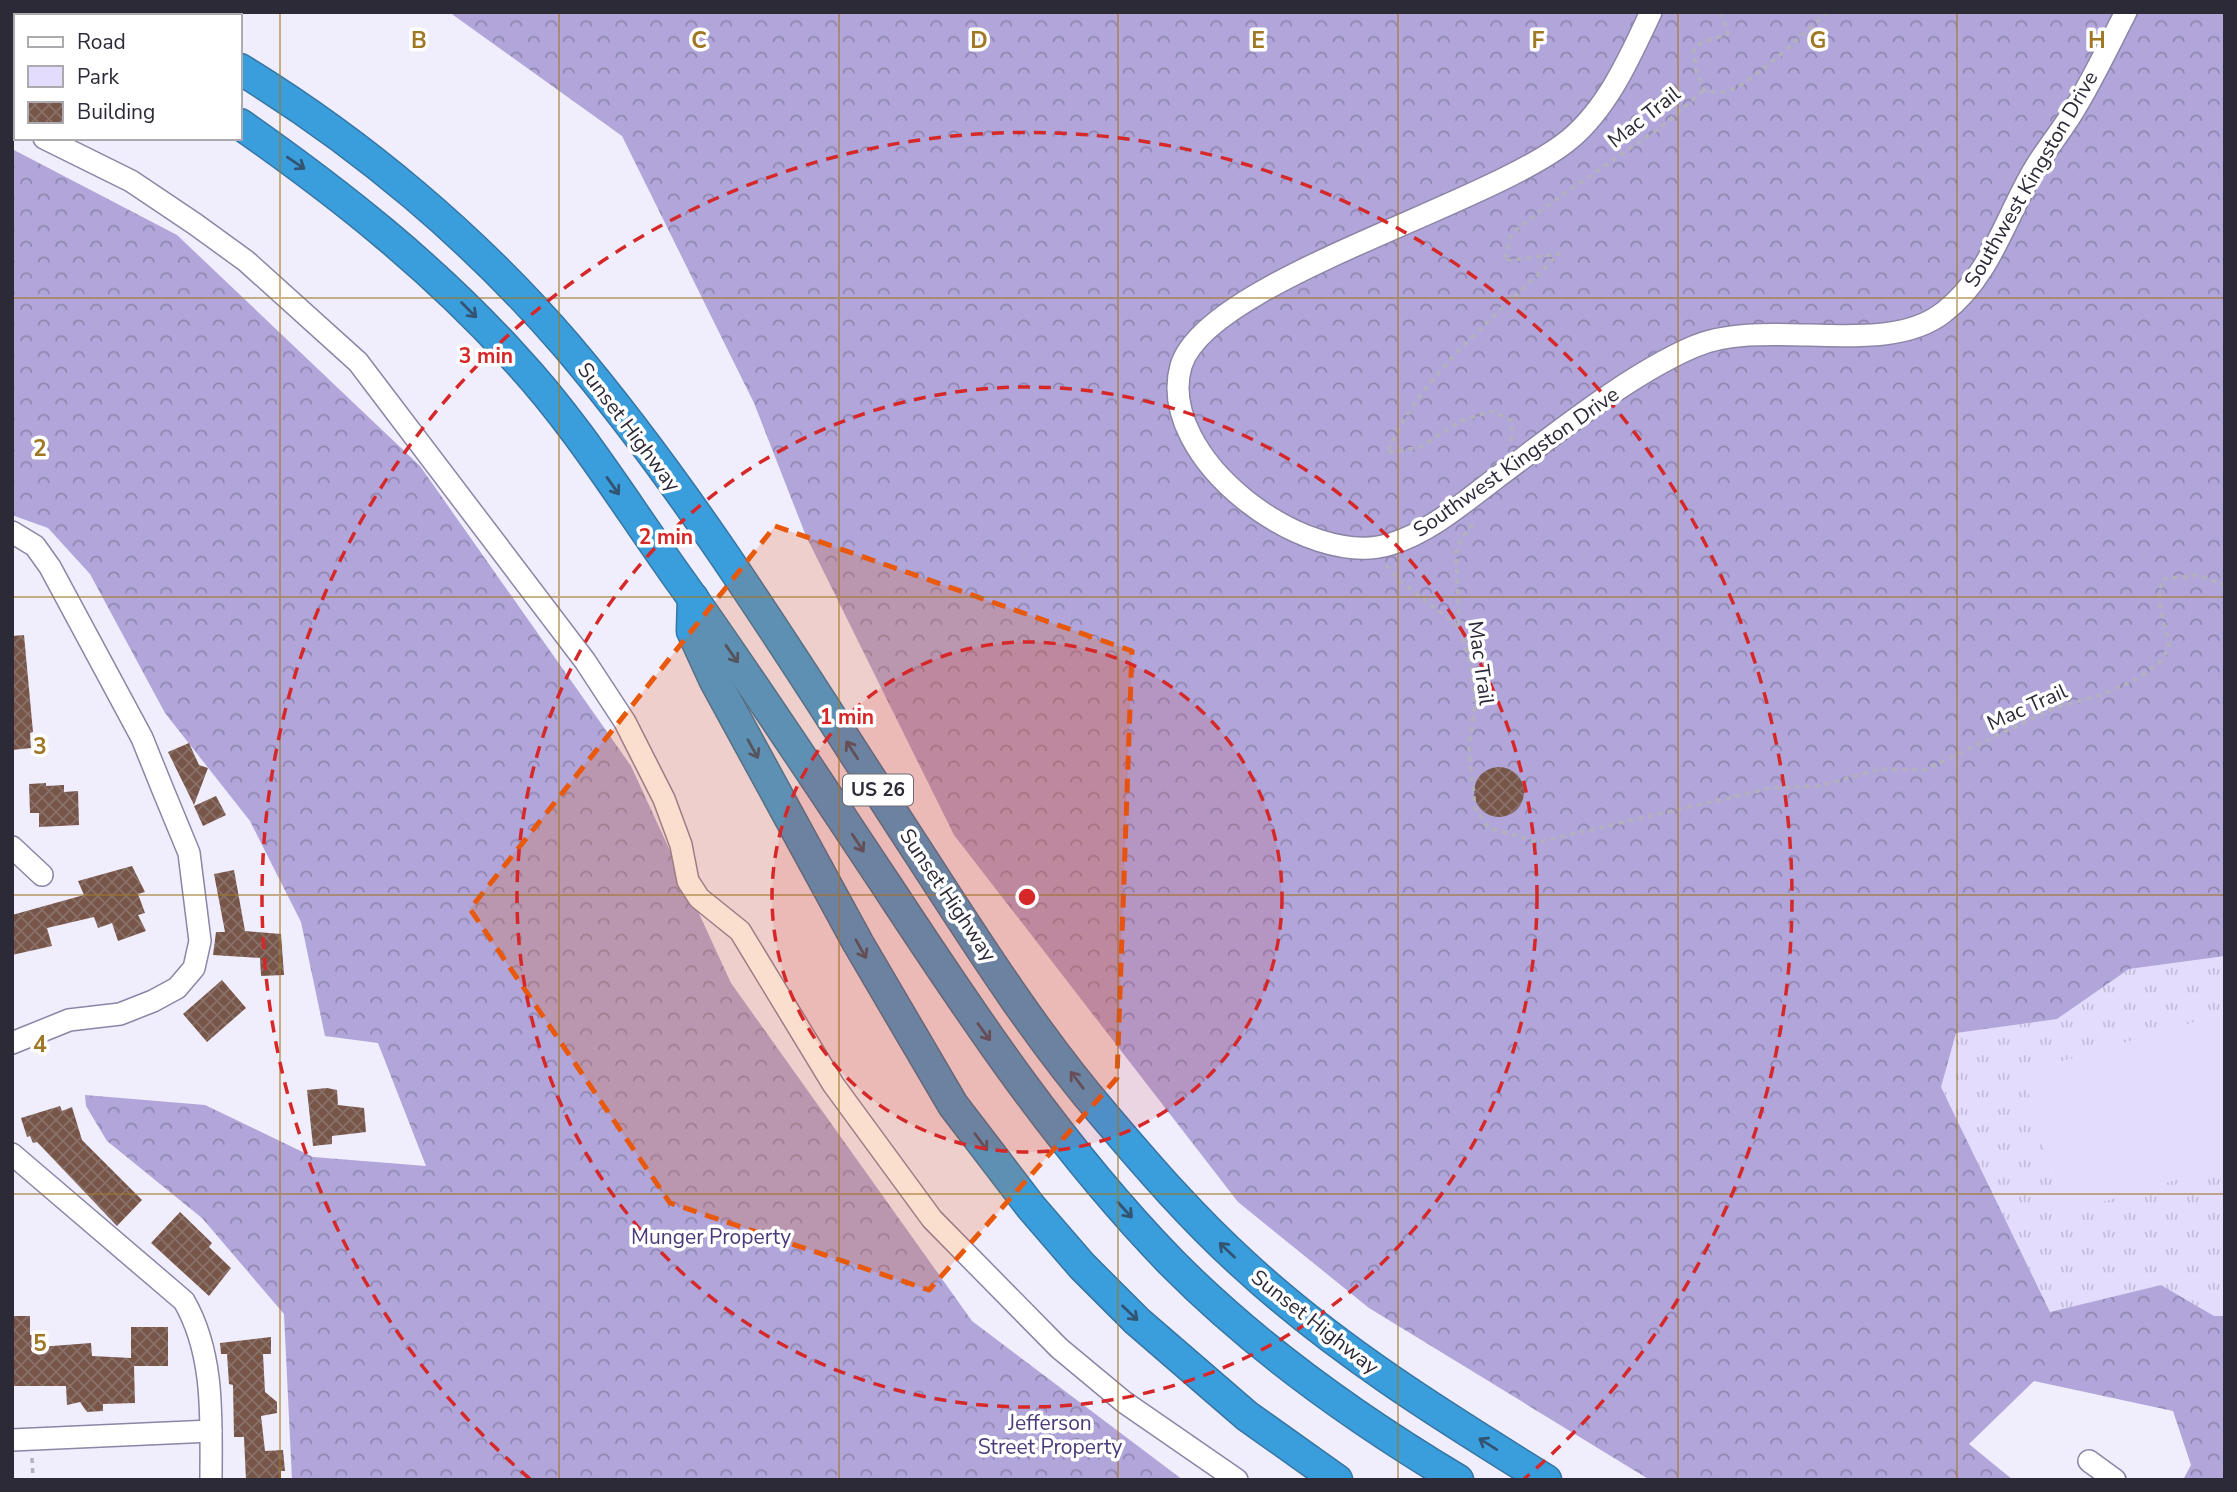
<svg xmlns="http://www.w3.org/2000/svg" width="2237" height="1492" font-family="'Nunito Sans',sans-serif">
  <style>
    .grass { fill: url(#grass-tufts) }
    .forest { fill: url(#forest-crowns) }
    .green { fill: #e3dcfd }
    .building { fill: url(#building-cross-hatch) }
    .lines { fill: none; stroke-linecap: round; stroke-linejoin: round }
    .minor-casing { stroke: #8c85a6; stroke-width: 24 }
    .highway-casing { stroke: #3675a3; stroke-width: 33 }
    .path { stroke: #b4b1bf; stroke-width: 3.5; stroke-dasharray: 5 5; stroke-linecap: butt }
    .minor { stroke: #fff; stroke-width: 21 }
    .highway { stroke: #3b9edc; stroke-width: 30 }
    .oneway { stroke: #325371 }
    .marked { fill: #e8590c; fill-opacity: 0.2; stroke: #e8590c; stroke-width: 5; stroke-dasharray: 14 9; stroke-linejoin: round }
    .grid { fill: none; stroke: #a07725; stroke-width: 2; stroke-opacity: 0.55 }
    .ring { fill: none; stroke: #d62828; stroke-width: 3.5; stroke-dasharray: 12 9 }
    .labels { text-anchor: middle; dominant-baseline: central; stroke-width: 7; stroke-linejoin: round; paint-order: stroke }
    .shield { fill: #fff; stroke: #6c6a74; stroke-width: 2 }
    .shield-label { font-size: 19px; font-weight: bold; fill: #2d2a38 }
    .street-label { font-size: 21px; fill: #2d2a38; stroke: #fff }
    .park-label { font-size: 21px; fill: #4c3979; stroke: #fff }
    .grid-label { font-size: 23px; text-anchor: middle; font-weight: bold; fill: #a07725; stroke: #fff; stroke-width: 7; stroke-linejoin: round; paint-order: stroke }
    .centre { fill: #d62828; stroke: #fff; stroke-width: 3.5 }
    .ring-label { font-size: 21px; text-anchor: middle; font-weight: bold; fill: #d62828; stroke: #fff; stroke-width: 7; stroke-linejoin: round; paint-order: stroke }
  </style>
  <defs>
    <pattern id="grass-tufts" width="24" height="20" patternUnits="userSpaceOnUse" patternTransform="scale(1.75)"><rect width="24" height="20" fill="#e3dcfd"/><path d="M3 7l-1-3M5 7V3M7 7l1-3M15 17l-1-3M17 17v-4M19 17l1-3" fill="none" stroke="#c3bdda"/></pattern>
    <pattern id="forest-crowns" width="20" height="18" patternUnits="userSpaceOnUse" patternTransform="scale(1.75)"><rect width="20" height="18" fill="#b1a5d9"/><path d="M2 6a3 3 0 1 1 6 0M12 15a3 3 0 1 1 6 0" fill="none" stroke="#9087b1"/></pattern>
    <pattern id="building-cross-hatch" width="8" height="8" patternUnits="userSpaceOnUse" patternTransform="scale(1.75)"><rect width="8" height="8" fill="#775649"/><path d="M0 0l8 8M0 8l8-8" fill="none" stroke="#897068"/></pattern>
  </defs>
  <rect width="100%" height="100%" fill="#f0edfc"/>
  <polygon class="grass" points="2225,956 2225,1013 2023,1073 2064,1213 2225,1165 2225,1316 2214,1316 2161,1285 2050,1312 1941,1087 1955,1033 2057,1019 2129,969"/>
  <g class="forest">
    <polygon points="449,12 2225,12 2225,956 2129,969 2057,1019 1956,1033 1941,1087 2050,1312 2161,1285 2214,1316 2225,1316 2225,1480 2183,1480 2191,1465 2173,1411 2034,1381 1969,1444 2013,1480 1650,1480 1369,1308 1238,1202 954,835 806,536 754,403 622,136"/>
    <polygon points="12,149 177,235 420,466 631,766 731,983 972,1321 1183,1480 292,1480 284,1314 202,1218 107,1141 86,1106 85,1095 205,1105 313,1157 426,1166 378,1043 325,1036 301,922 250,821 165,713 90,574 48,528 12,515"/>
  </g>
  <polygon class="green" points="2225,1013 2225,1165 2064,1213 2023,1073"/>
  <g class="building">
    <polygon points="24,635 33,732 30,733 31,748 12,750 12,636"/>
    <polygon points="189,743 199,765 208,768 194,805 168,752"/>
    <circle cx="1499" cy="792" r="25"/>
    <polygon points="46,783 46,786 64,785 64,792 78,791 79,825 39,827 39,813 30,813 29,784"/>
    <polygon points="216,796 226,815 203,826 194,806"/>
    <polygon points="132,866 145,892 138,894 145,913 138,915 146,931 118,941 112,923 98,928 94,917 47,928 52,946 12,955 12,915 84,895 78,881"/>
    <polygon points="234,870 245,931 281,934 284,975 261,976 260,958 213,955 216,932 225,932 214,874"/>
    <polygon points="222,980 246,1008 207,1042 183,1014"/>
    <polygon points="327,1088 337,1090 338,1105 364,1108 366,1132 332,1136 332,1144 313,1146 307,1090"/>
    <polygon points="60,1106 62,1111 72,1107 82,1140 142,1200 117,1226 37,1142 33,1143 30,1136 27,1137 21,1118"/>
    <polygon points="180,1212 212,1243 209,1247 231,1268 209,1296 151,1243"/>
    <polygon points="12,1316 30,1316 30,1335 39,1335 39,1347 91,1343 92,1356 131,1358 131,1327 168,1327 168,1366 134,1366 135,1403 103,1404 103,1411 87,1412 80,1402 67,1405 66,1386 12,1386"/>
    <polygon points="271,1337 271,1354 263,1354 265,1392 277,1402 277,1413 261,1416 265,1451 283,1450 285,1471 281,1471 281,1480 246,1480 244,1437 234,1437 233,1385 229,1384 227,1354 221,1354 220,1343"/>
  </g>
  <g class="lines">
    <defs>
      <g id="minor">
        <path d="M1651 12C1630 57 1608 107 1570 139 1491 205 1206 281 1181 366 1155 458 1307 571 1391 544 1430 532 1463 503 1495 479 1553 436 1628 375 1693 347 1765 315 1884 360 1944 312 1990 277 2006 216 2035 168 2048 146 2065 127 2077 105 2095 75 2110 43 2126 12"/>
        <polyline points="12,124 16,126"/>
        <polyline points="44,138 131,181 195,224 246,261 358,362 585,661 625,722 664,799 681,845 688,881 699,898 740,931 833,1084 932,1219 1059,1348 1124,1402 1237,1480"/>
        <polyline points="12,532 35,546 50,567 142,738 163,790 189,853 200,941 194,968 177,988 153,1001 120,1014 69,1020 12,1043"/>
        <polyline points="12,847 42,875"/>
        <path d="M12 1154 184 1301C215 1355 211 1419 211 1480"/>
        <polyline points="12,1440 211,1431"/>
        <polyline points="2089,1461 2115,1480"/>
      </g>
      <g id="highway">
        <polyline points="31,12 38,16"/>
        <polyline points="139,12 146,16"/>
        <path d="M240 69C361 143 474 238 567 346 695 497 799 669 907 835 969 930 1030 1029 1104 1115 1148 1167 1193 1219 1244 1265 1335 1349 1441 1415 1546 1480"/>
        <path d="M240 124C340 194 432 267 514 357 575 422 623 500 674 572 748 675 817 781 887 886 973 1017 1061 1149 1171 1262 1255 1347 1356 1419 1458 1480"/>
        <polyline points="693,598 692,631 714,679 858,943 953,1105 1031,1207 1082,1266 1137,1321 1247,1416 1337,1480"/>
      </g>
    </defs>
    <use href="#minor" class="minor-casing"/>
    <use href="#highway" class="highway-casing"/>
    <g class="path">
      <path d="M1721 12 1728 34 1701 43 1694 49 1696 71 1704 90C1713 92 1722 94 1731 90 1761 76 1801 35 1828 12"/>
      <path d="M1511 441 1512 421 1492 411 1461 421 1420 447 1387 453C1421 373 1498 315 1559 254L1504 261 1512 233 1562 195 1660 128 1704 90"/>
      <path d="M1473 524 1461 539 1456 553 1459 627 1470 662 1475 704 1469 746 1475 808 1489 828 1538 842 1771 788 1819 786 1880 769 1925 770 2054 708 2101 695 2139 678 2162 660 2169 646C2165 618 2155 609 2162 579L2198 575 2225 585"/>
      <polyline points="1386,565 1399,580 1459,627"/>
      <polyline points="32,1458 33,1480"/>
    </g>
    <use href="#minor" class="minor"/>
    <use href="#highway" class="highway"/>
  </g>
  <defs><path id="oneway-shaft" d="M-6 0H5M1.5-3L5.5 0L1.5 3" fill="none" stroke-width="1.6" stroke-linecap="round" stroke-linejoin="round" transform="scale(1.75)"/></defs>
  <g class="oneway">
    <use href="#oneway-shaft" transform="translate(296 163) rotate(34)"/>
    <use href="#oneway-shaft" transform="translate(469 310) rotate(45)"/>
    <use href="#oneway-shaft" transform="translate(613 486) rotate(55)"/>
    <use href="#oneway-shaft" transform="translate(732 654) rotate(55)"/>
    <use href="#oneway-shaft" transform="translate(753 749) rotate(61)"/>
    <use href="#oneway-shaft" transform="translate(852 750) rotate(-123)"/>
    <use href="#oneway-shaft" transform="translate(858 843) rotate(57)"/>
    <use href="#oneway-shaft" transform="translate(861 949) rotate(61)"/>
    <use href="#oneway-shaft" transform="translate(984 1032) rotate(54)"/>
    <use href="#oneway-shaft" transform="translate(1077 1080) rotate(-127)"/>
    <use href="#oneway-shaft" transform="translate(981 1142) rotate(54)"/>
    <use href="#oneway-shaft" transform="translate(1125 1210) rotate(48)"/>
    <use href="#oneway-shaft" transform="translate(1227 1250) rotate(-136)"/>
    <use href="#oneway-shaft" transform="translate(1130 1313) rotate(44)"/>
    <use href="#oneway-shaft" transform="translate(1488 1444) rotate(-148)"/>
  </g>
  <path class="marked" d="M775 526 1132 651 1117 1078 929 1290 670 1203 470 909Z"/>
  <path class="grid" d="M280 12V1480M559 12V1480M839 12V1480M1118 12V1480M1398 12V1480M1678 12V1480M1957 12V1480M12 298H2225M12 597H2225M12 895H2225M12 1194H2225"/>
  <circle cx="1027" cy="897" r="255" fill="#d62828" fill-opacity=".12"/>
  <g class="ring">
    <circle cx="1027" cy="897" r="255"/>
    <circle cx="1027" cy="897" r="510"/>
    <path d="M530 1479A765 765 0 1 1 1524 1479"/>
  </g>
  <g class="labels">
    <rect class="shield" x="843" y="774.5" width="70" height="31" rx="5"/>
    <g class="shield-label">
      <text x="878" y="790">US 26</text>
    </g>
    <g class="street-label">
      <text transform="translate(1644 117) rotate(-38)">Mac Trail</text>
      <text transform="translate(2031 179) rotate(-60)">Southwest Kingston Drive</text>
      <text transform="translate(629 427) rotate(53)">Sunset Highway</text>
      <text transform="translate(1516 462) rotate(-35)">Southwest Kingston Drive</text>
      <text transform="translate(1481 663) rotate(82)">Mac Trail</text>
      <text transform="translate(2027 707) rotate(-24)">Mac Trail</text>
      <text transform="translate(948 895) rotate(56)">Sunset Highway</text>
      <text transform="translate(1315 1322) rotate(38)">Sunset Highway</text>
    </g>
    <g class="park-label">
      <text x="711" y="1237">Munger Property</text>
      <text x="1050" y="1423">Jefferson<tspan x="1050" dy="24">Street Property</tspan></text>
    </g>
  </g>
  <g class="grid-label">
    <text x="419" y="48">B</text>
    <text x="699" y="48">C</text>
    <text x="979" y="48">D</text>
    <text x="1258" y="48">E</text>
    <text x="1538" y="48">F</text>
    <text x="1818" y="48">G</text>
    <text x="2097" y="48">H</text>
    <text x="40" y="456">2</text>
    <text x="40" y="754">3</text>
    <text x="40" y="1052">4</text>
    <text x="40" y="1351">5</text>
  </g>
  <circle cx="1027" cy="897" r="10" class="centre"/>
  <g class="ring-label">
    <text x="486" y="363">3 min</text>
    <text x="666" y="544">2 min</text>
    <text x="847" y="724">1 min</text>
  </g>
  <rect width="2237" height="1492" fill="none" stroke="#2d2a38" stroke-width="28"/>
  <rect x="14" y="14" width="228" height="126" fill="#ffffff" stroke="#abaaaf" stroke-width="2"/>
  <rect x="28" y="37" width="35" height="10" fill="#ffffff" stroke="#abaaaf" stroke-width="2"/>
  <text x="77" y="49" font-size="21" fill="#2d2a38">Road</text>
  <rect x="28" y="66" width="35" height="21" fill="#e3dcfd" stroke="#abaaaf" stroke-width="2"/>
  <text x="77" y="84" font-size="21" fill="#2d2a38">Park</text>
  <rect x="28" y="102" width="35" height="21" fill="url(#building-cross-hatch)" stroke="#abaaaf" stroke-width="2"/>
  <text x="77" y="119" font-size="21" fill="#2d2a38">Building</text>
</svg>
